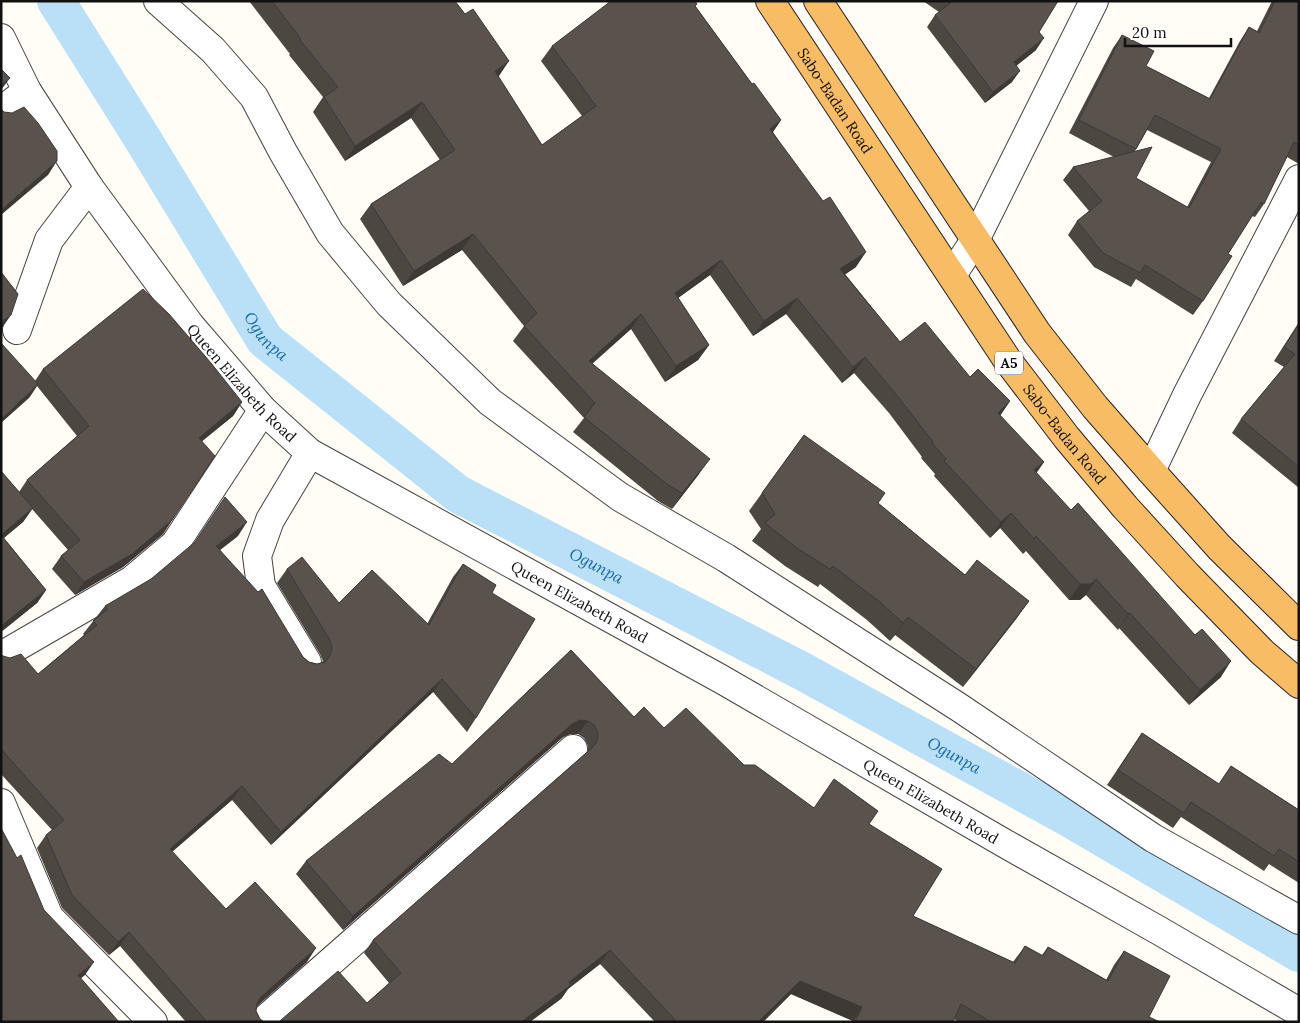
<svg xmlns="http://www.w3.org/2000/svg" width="1300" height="1023" font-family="Lora,serif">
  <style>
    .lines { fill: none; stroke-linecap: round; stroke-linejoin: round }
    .canal { stroke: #b9e0f7; stroke-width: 38 }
    .minor-casing { stroke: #444; stroke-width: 30 }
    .trunk-casing { stroke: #222; stroke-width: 30 }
    .minor { stroke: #fff; stroke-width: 28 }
    .trunk { stroke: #f7bc64; stroke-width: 28 }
    .wall { fill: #4d4742; fill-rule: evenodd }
    .shaded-wall { fill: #3f3936 }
    .building { fill: #5a524d; stroke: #3f3936 }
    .labels { text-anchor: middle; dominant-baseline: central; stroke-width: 5; stroke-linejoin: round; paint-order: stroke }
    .shield { fill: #fff; stroke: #585858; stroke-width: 1 }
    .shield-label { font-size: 14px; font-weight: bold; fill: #111 }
    .street-label { font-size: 15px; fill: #111; stroke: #fff }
    .water-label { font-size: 16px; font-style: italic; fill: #1768a6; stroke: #fff }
  </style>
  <rect width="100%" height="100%" fill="#fffdf5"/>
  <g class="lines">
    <path class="canal" id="s1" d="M56 1 142 138 265 340 458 494 802 671 1071 819 1299 953"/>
    <defs>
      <g id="minor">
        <polyline points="158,1 213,50 254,97 283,152 330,233 389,304 490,402 620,497 726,558 960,708 1153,838 1299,920"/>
        <path id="s2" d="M1 38 27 91 89 187 190 325 263 410 310 453 721 679 1004 843 1158 930 1299 1012"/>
        <polyline points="1,111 27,91"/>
        <polyline points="952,275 975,240 1094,1"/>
        <polyline points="17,330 49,240 89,187"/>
        <polyline points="1151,471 1187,395 1299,179"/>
        <polyline points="1,656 132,580 175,544 263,410"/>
        <polyline points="307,662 261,586 257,556 270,520 310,453"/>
        <polyline points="1,803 49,917 153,1022"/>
        <polyline points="262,1022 573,749"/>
      </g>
      <g id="trunk">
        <path id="s3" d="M770 1 1008 361 1067 438 1125 507 1187 575 1262 652 1299 684"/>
        <polyline points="818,1 1037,333 1095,407 1151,471 1219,547 1299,626"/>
      </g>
    </defs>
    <use href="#minor" class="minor-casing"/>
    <use href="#trunk" class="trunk-casing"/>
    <use href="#minor" class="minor"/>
    <use href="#trunk" class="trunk"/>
  </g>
  <g class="wall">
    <polygon points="249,1 455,1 498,77 542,145 582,116 541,61 552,46 696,7 752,84 781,120 773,132 856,267 845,274 900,342 970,377 1010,401 1000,416 1044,462 1036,473 1221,677 1189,705 1119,628 1118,630 1086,595 1080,600 1069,600 1026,551 1023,554 1000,528 990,538 934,476 935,474 921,458 922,457 889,413 854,373 842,383 786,314 753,336 710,275 678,298 709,345 698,360 665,382 631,329 592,364 699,474 672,509 658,501 573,432 584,418 513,341 524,326 462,250 403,286 360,219 371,204 440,160 411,118 345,161 313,112 323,97 289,55 290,54"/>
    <polygon points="923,1 1058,1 1039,32 1036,50 1016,66 1012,82 985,103 927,27 935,15 939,12"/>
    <path d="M1272 1H1299V164L1287 157 1264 204 1255 217 1252 216 1228 254 1203 301 1193 315 1136 279 1131 287 1094 267 1068 235 1077 221 1089 211 1063 180 1073 167 1114 157 1069 133 1113 48 1122 35 1146 66 1209 98 1240 41 1249 27 1257 31ZM1147 130 1211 162 1187 207 1136 178 1135 151Z"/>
    <polygon points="1299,322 1299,488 1232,433 1241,419 1284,367 1274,361"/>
    <polygon points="43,369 242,402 233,416 202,441 172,520 163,534 123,567 75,595 52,569 61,556 68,550 32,509 23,522 4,538 46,590 37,603 1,632 1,471 19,492 27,480 77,436 37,386 29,398 35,381"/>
    <polygon points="804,435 878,503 965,575 1029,601 1016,619 963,687 895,635 890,641 867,620 820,584 818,587 785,566 752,541 761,529 749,511"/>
    <polygon points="238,536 220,550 303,657 309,662 317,664 322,662 323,661 320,654 277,583 287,569 339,603 427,624 453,577 463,564 492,593 476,718 467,732 433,692 271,845 232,800 172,852 226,909 307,962 257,1006 256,1011 260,1019 264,1022 186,1022 120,946 109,955 62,908 37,848 46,835 52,830 1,774 1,654 3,656 38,674 84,635 83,634 105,606"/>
    <polygon points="571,650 634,717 664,728 744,765 814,808 870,824 913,916 1013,962 1025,946 1042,955 1048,947 1106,980 1114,965 1124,951 1149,1017 1160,1022 958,1022 954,1019 953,1022 853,1022 853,1021 791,994 763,1022 655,1022 600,964 568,989 561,999 367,1003 389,983 364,953 373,940 588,751 588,746 584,738 578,734 570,734 563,737 343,930 296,874 306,861 452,764"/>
    <polygon points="1142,733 1219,784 1231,766 1299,810 1299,883 1269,864 1264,871 1181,817 1173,828 1107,785"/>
  </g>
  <g class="shaded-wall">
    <polygon points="1044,38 1036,50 1006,74 1014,62"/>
    <polygon points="509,61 499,76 484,86 495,71"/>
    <polygon points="1020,71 1012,82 985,103 993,92"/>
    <polygon points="10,78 1,90 1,85"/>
    <polygon points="422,102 411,118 345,161 355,146"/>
    <polygon points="781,120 770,136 770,129"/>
    <polygon points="57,161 48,175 1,215 1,210"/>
    <polygon points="473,234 462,250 403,286 414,271"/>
    <polygon points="866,252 856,267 830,285 840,269"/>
    <polygon points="721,260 710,275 664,308 675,293"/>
    <polygon points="797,298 786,314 753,336 764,321"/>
    <polygon points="641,314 631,329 578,376 589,361"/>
    <polygon points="11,315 2,328 1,329 1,322"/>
    <polygon points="709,345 698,360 665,382 676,366"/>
    <polygon points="865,357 854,373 842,383 853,367"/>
    <polygon points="38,384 29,398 1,423 1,419"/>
    <polygon points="1010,401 999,417 998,413"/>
    <polygon points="242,402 233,416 190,451 199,438"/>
    <polygon points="710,459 699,474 672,509 682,493"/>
    <polygon points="1044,462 1033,478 1034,470"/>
    <polygon points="33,508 23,522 1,540 1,535"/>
    <polygon points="1011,513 1000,528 990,538 1001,522"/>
    <polygon points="172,520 163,534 123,567 75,595 84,582"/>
    <polygon points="247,522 238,536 207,560 216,546"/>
    <polygon points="1096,579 1086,595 1080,600 1069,600 1080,584"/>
    <polygon points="46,590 37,603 1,632 1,626"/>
    <polygon points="1029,601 1016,619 963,687 976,669"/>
    <polygon points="1130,613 1119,628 1118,630 1128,614"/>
    <polygon points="908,617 895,635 890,641 903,623"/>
    <polygon points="1231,661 1221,677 1189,705 1200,690"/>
    <polygon points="442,679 433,692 271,845 281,832"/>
    <polygon points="580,720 588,721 578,734 570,734 563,737 343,930 353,916 572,724"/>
    <polygon points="242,786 232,800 160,862 170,849"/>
    <polygon points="129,932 120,946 109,955 118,942"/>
    <polygon points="316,948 307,962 251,1011 261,997"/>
    <polygon points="610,950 600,964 568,989 561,999 530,1022 521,1022 569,982"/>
    <polygon points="94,962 85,975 68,989 78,975"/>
    <polygon points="800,981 862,1007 853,1021 791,994 763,1022 758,1022"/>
  </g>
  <g class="building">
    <polygon points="272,1 455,1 465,14 473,9 509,61 495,71 542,145 596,106 552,46 611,1 695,1 697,4 695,6 752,84 754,83 781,120 770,129 823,201 830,197 866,252 840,269 900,342 925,322 970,377 978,369 1010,401 998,413 1044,462 1034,470 1071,510 1078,503 1195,635 1202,629 1231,661 1200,690 1130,613 1128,614 1096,579 1091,584 1080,584 1036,536 1034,539 1011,513 1001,522 944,461 946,459 932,443 933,442 899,398 865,357 853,367 797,298 764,321 721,260 675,293 709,345 676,366 641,314 589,361 710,459 682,493 668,485 584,417 595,403 524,326 537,313 473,234 414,271 371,204 455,150 422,102 355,146 324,97 338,87 300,40 301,39"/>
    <polygon points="948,1 1058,1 1039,32 1044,38 1014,62 1020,71 993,92 935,15 951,3"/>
    <polygon points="1275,1 1299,1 1299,145 1294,142 1264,204 1261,202 1228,254 1232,256 1203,301 1145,265 1140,273 1103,253 1077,221 1102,201 1073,167 1152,147 1136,178 1189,208 1221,149 1155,115 1136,149 1079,120 1122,35 1154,51 1146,66 1210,99 1249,27 1259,33"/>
    <polygon points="1,69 10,78 1,85"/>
    <polygon points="24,107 38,123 57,151 57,161 1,210 1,109 4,112 12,113"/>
    <polygon points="1,272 18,294 11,315 1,322"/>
    <polygon points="143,289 169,314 211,363 242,402 199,438 215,456 172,520 132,554 84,582 61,556 80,540 27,480 89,426 43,369"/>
    <polygon points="1299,324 1299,467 1241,419 1295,354 1284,347"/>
    <polygon points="1,343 38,384 1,419"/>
    <polygon points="804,435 885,493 878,503 965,575 977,560 1029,601 976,669 908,617 903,623 880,602 833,566 830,569 797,548 765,523 775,514 762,493"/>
    <polygon points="1,471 33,508 1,535"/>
    <polygon points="225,497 247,522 216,546 258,592 262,589 303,657 309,662 317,664 325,662 330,656 332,648 330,640 287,569 302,557 339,603 372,570 429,625 463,564 496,585 492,593 535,619 476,718 442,679 281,832 242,786 170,849 226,909 255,882 316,948 261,997 257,1003 256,1011 260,1019 264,1022 207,1022 129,932 118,942 72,895 46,835 64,820 1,749 1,654 3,656 10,658 21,654 38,674 97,625 93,621 108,609 105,606 151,579 195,542"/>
    <polygon points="1,535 46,590 1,626"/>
    <polygon points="571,650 634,717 644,707 664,728 686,708 744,765 755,765 814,808 834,779 878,811 869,824 942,869 913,916 1015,963 1025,946 1043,956 1048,947 1108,981 1124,951 1170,976 1149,1017 1160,1022 991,1022 961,1004 953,1022 855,1022 862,1007 800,981 758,1022 677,1022 610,950 569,982 571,985 521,1022 279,1022 281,1020 338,971 367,1003 401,973 373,940 593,747 597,741 598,733 594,725 588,721 580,720 572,724 353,916 306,861 439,754 452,764"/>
    <polygon points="1142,733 1219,784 1231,766 1299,810 1299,862 1279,849 1274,856 1191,802 1184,813 1118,770"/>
    <polygon points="1,828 17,858 21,855 44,910 94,962 78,975 119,1022 1,1022"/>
  </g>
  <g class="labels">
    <rect class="shield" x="995" y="351.5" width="28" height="23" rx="4"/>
    <g class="shield-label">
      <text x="1009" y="363">A5</text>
    </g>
    <g class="street-label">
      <text stroke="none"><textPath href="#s3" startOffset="119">Sabo-Badan Road</textPath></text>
      <text stroke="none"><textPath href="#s2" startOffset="422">Queen Elizabeth Road</textPath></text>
      <text stroke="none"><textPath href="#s3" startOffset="524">Sabo-Badan Road</textPath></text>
      <text stroke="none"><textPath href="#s2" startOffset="828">Queen Elizabeth Road</textPath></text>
      <text stroke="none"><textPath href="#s2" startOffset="1232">Queen Elizabeth Road</textPath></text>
    </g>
    <g class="water-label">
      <text stroke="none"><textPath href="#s1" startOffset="396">Ogunpa</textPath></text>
      <text stroke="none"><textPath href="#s1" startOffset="801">Ogunpa</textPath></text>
      <text stroke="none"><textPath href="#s1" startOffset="1206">Ogunpa</textPath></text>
    </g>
  </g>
  <rect width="1300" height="1023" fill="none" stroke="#111111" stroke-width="5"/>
  <path d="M1125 38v8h106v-8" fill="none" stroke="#111111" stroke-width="2.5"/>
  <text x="1132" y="38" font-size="15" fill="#111111" stroke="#ffffff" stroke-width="4" paint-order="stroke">20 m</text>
</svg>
